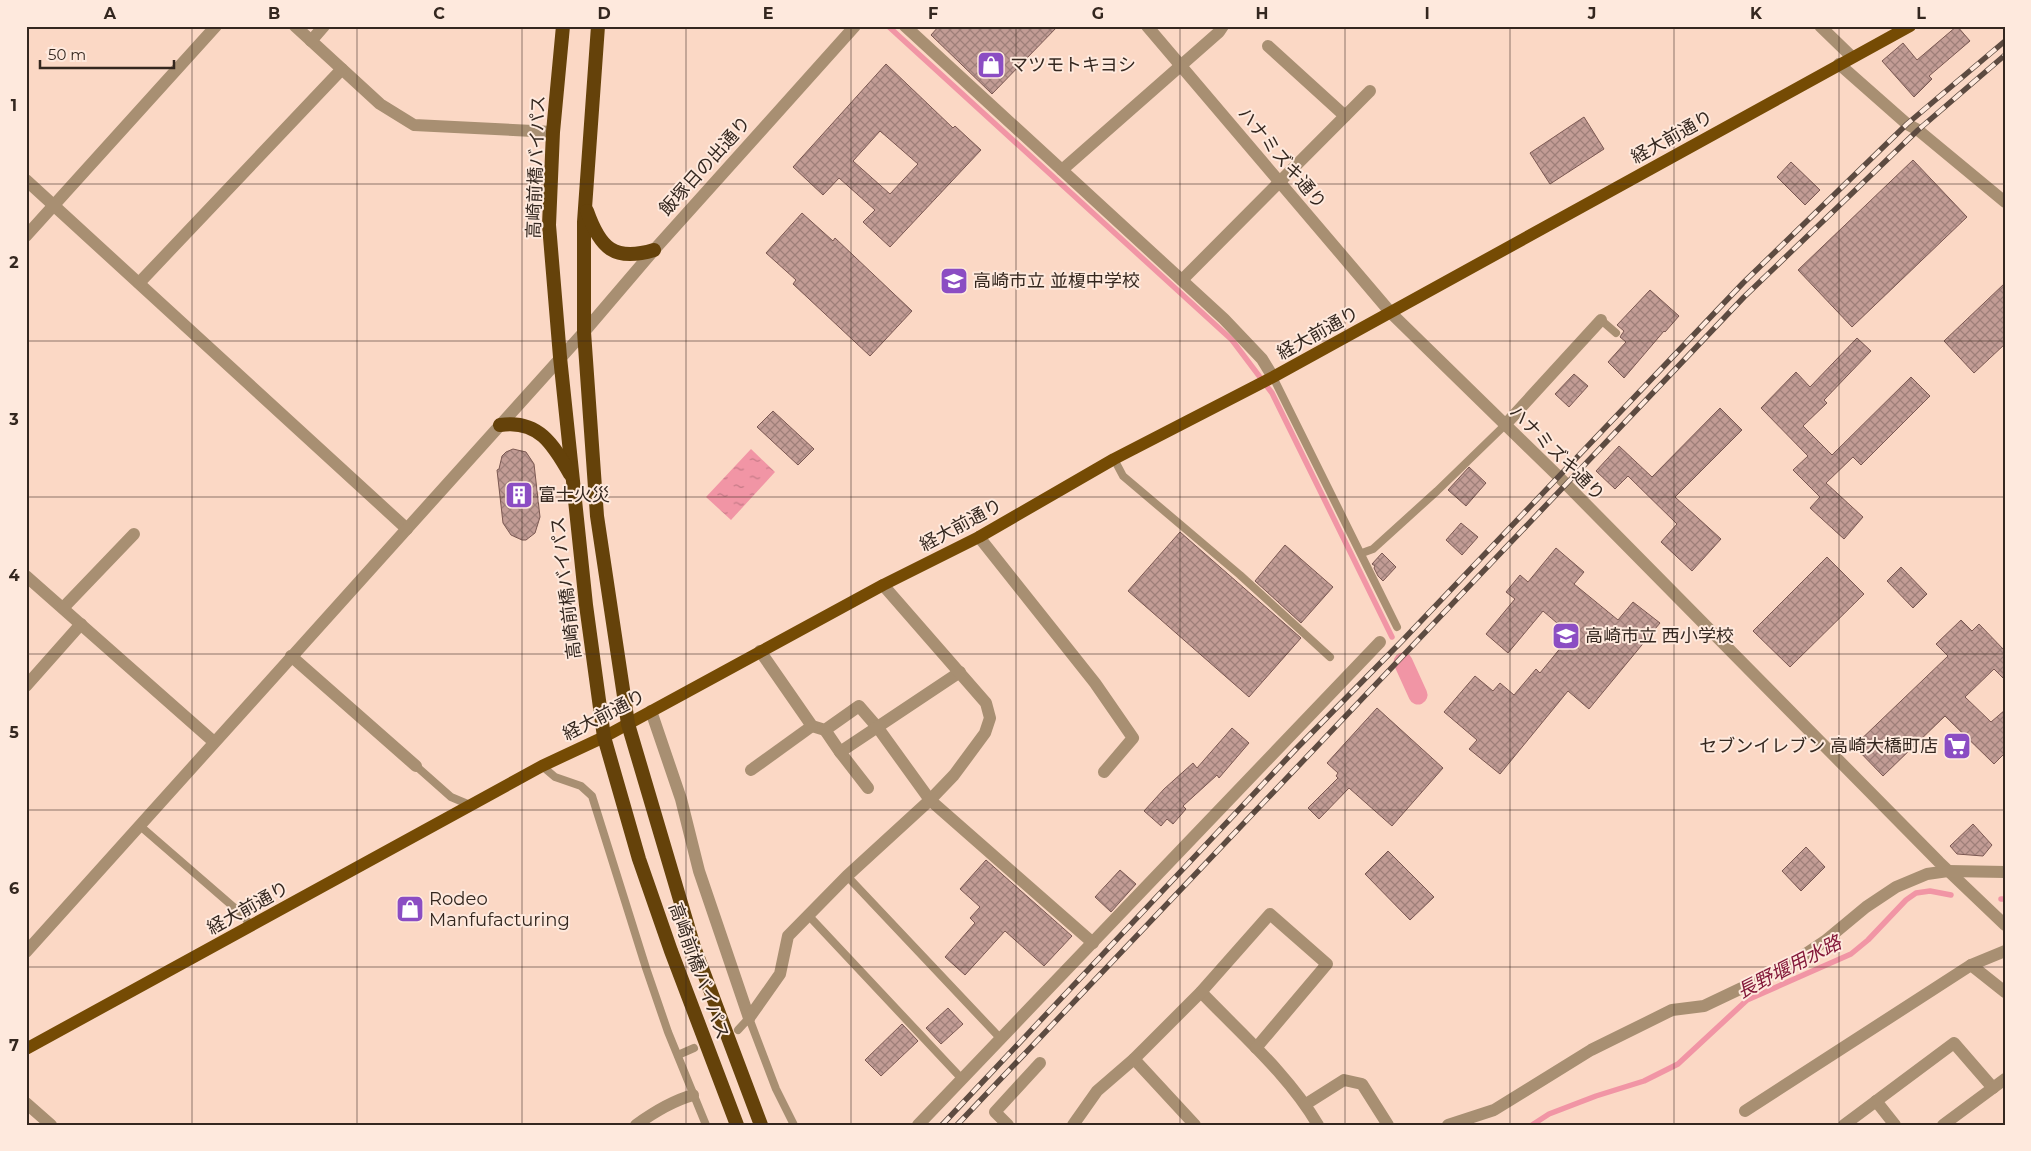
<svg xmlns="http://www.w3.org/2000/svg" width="2031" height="1151" font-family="Montserrat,'Noto Sans JP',sans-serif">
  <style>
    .water { fill: url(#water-ripples) }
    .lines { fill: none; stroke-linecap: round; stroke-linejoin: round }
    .stream { stroke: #f195a5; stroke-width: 5.5 }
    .canal { stroke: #f195a5; stroke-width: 19 }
    .building { fill: url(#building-cross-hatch); stroke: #7b5852; fill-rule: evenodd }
    .service { stroke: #a88f72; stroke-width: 8 }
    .minor { stroke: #a88f72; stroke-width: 12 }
    .tertiary { stroke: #a88f72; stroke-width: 12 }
    .primary { stroke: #754b04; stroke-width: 12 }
    .trunk { stroke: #65420a; stroke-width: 14 }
    .rail-casing { stroke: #5d4b41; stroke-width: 5.5 }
    .rail { stroke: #fee9dd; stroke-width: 4; stroke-dasharray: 11; stroke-linecap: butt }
    .grid { fill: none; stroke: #34271f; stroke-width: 1; stroke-opacity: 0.55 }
    .labels { text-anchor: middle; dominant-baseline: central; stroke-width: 4; stroke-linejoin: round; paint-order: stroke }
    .poi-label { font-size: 18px; fill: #34271f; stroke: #fee9dd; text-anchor: start }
    .street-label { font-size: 18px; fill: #34271f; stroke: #fee9dd }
    .water-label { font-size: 19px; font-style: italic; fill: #84193a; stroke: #fee9dd }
    .neatline { fill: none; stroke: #34271f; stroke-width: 2 }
    .grid-label { font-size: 16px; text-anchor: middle; font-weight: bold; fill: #34271f }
  </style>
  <defs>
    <pattern id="water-ripples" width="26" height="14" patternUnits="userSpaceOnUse" patternTransform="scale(1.25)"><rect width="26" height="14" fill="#f195a5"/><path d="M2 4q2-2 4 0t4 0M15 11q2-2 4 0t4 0" fill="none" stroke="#c47a86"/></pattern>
    <pattern id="building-cross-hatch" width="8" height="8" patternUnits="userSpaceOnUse" patternTransform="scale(1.25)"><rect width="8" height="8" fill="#c29c95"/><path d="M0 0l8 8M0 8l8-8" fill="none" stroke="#9e7f79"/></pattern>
  </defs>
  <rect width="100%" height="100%" fill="#fbd8c5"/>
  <polygon class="water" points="751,449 775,472 731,520 706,497"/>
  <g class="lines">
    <g class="stream">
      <polyline points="888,26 1232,340 1272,393 1392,637"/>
      <polyline points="2001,899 2005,899"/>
      <polyline points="1532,1125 1549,1114 1596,1096 1644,1081 1678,1064 1747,1000 1851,954 1868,940 1906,900 1916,893 1930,891 1951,895"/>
    </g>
    <polyline class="canal" points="1403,662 1418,695"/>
  </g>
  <g class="building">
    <polygon points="939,26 1058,26 992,94 931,35"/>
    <polygon points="1957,26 1970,41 1929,76 1932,79 1914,97 1882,61 1903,43 1917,60"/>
    <path d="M886 64 953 128 955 126 981 150 890 247 863 222 875 210 839 178 823 195 793 167ZM880 131 918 164 890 194 853 161Z"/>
    <polygon points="1584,117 1604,149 1550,184 1530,153"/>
    <polygon points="1913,160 1967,217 1852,327 1798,270"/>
    <polygon points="1791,162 1820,190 1805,205 1777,177"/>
    <polygon points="802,213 833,241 835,238 912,311 870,356 793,284 796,280 766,253"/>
    <polygon points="2005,283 2005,344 1974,373 1944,341"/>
    <polygon points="1650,290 1679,316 1665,332 1664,331 1624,378 1608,362 1626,342 1620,337 1624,331 1617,325"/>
    <polygon points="1857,338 1871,351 1824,400 1827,403 1803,426 1832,455 1911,377 1930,396 1861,465 1853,457 1826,483 1863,517 1844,539 1810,508 1820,497 1793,470 1808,456 1761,408 1796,372 1810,387"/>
    <polygon points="1574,374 1588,386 1569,407 1555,394"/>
    <polygon points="1720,408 1742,430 1675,497 1721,539 1692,571 1661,542 1677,524 1628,476 1615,489 1596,471 1619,446 1652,477"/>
    <polygon points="773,411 814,449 798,465 757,427"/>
    <polygon points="513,449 526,452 534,464 540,517 535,533 526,540 522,540 511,535 503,523 497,470 499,469 502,456 506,452"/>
    <polygon points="1469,467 1486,483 1466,506 1448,490"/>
    <polygon points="1461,523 1478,537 1462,555 1446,540"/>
    <polygon points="1180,532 1301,638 1249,697 1128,591"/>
    <polygon points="1285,545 1333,587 1301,623 1255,581"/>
    <polygon points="1556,548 1584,572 1574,584 1618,620 1633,602 1660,623 1589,709 1568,691 1500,774 1469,749 1477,740 1444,712 1475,676 1493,691 1500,683 1514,695 1536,669 1540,673 1571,635 1543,611 1508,653 1486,634 1515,599 1506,592 1520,575 1528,582"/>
    <polygon points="1382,553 1396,567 1383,581 1378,576 1374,568 1375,566 1372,564"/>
    <polygon points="1827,557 1864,594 1790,667 1753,631"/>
    <polygon points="1901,567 1927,594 1913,608 1887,581"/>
    <polygon points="1961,620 1972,631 1979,624 2005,651 2005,680 1994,669 1965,697 1991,722 2005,710 2005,753 1994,764 1945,716 1883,776 1854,746 1948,656 1936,644"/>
    <polygon points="1377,708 1443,768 1392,826 1349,788 1319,819 1308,808 1338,778 1336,776 1338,773 1327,763"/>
    <polygon points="1232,728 1249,743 1219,778 1217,775 1183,806 1186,809 1173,824 1167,819 1161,826 1144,811 1164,789 1193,763 1197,768"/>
    <polygon points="1973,824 1992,845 1983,856 1957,854 1950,846"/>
    <polygon points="1806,847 1825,867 1801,891 1782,871"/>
    <polygon points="1388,851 1434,897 1410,920 1365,874"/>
    <polygon points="986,860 1072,936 1044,966 1005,931 965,975 945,957 975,923 970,918 980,907 960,889"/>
    <polygon points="1120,870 1136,884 1111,912 1095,897"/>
    <polygon points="948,1008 963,1024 941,1044 926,1028"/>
    <polygon points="902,1024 918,1041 881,1076 865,1060"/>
  </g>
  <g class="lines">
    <g class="service">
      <polyline points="1601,320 1616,333"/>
      <polyline points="1273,377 1397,627"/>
      <polyline points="1114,459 1123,476 1240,575 1330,657"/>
      <polyline points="1362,553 1373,549 1437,491 1505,425"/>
      <polyline points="416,766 451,797 470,805"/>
      <polyline points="542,766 555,777 581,786 592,796 646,968 668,1032 706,1125"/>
      <polyline points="139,825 244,916 251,927"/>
      <polyline points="847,876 1001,1039"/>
      <polyline points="808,915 962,1079"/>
      <polyline points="738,1030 749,1018 776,1089 794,1125"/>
      <polyline points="678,1055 694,1048"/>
    </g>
    <g class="minor">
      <polyline points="295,26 380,104 414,125 553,132"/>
      <polyline points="905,26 1224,319 1262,359 1273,377"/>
      <polyline points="1820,26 1852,57"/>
      <polyline points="311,41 324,26"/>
      <polyline points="1268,46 1345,116"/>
      <polyline points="1062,170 1219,32 1223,26"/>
      <polyline points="26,180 407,529"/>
      <polyline points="1182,280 1370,91"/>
      <polyline points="139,283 342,69"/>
      <polyline points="1505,425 1601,320"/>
      <polyline points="979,537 1095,683 1133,738 1104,772"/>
      <polyline points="26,576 214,742"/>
      <polyline points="63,608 134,534"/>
      <polyline points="760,651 812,726 825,730 859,706 878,728 930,800 1093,943"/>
      <polyline points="291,656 416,766"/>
      <polyline points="26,686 81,624"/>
      <polyline points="651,711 681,799 699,871 749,1018"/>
      <polyline points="825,730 840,752 960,672"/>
      <polyline points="840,752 868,788"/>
      <polyline points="751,770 812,726"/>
      <polyline points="1971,965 2005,992"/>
      <path d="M1201 992C1241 1034 1288 1074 1318 1125"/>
      <polyline points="749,1018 780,974 788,936 847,876 930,800 954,775 985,733 990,718 986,703 883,585"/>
      <polyline points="1134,1059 1195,1125"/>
      <polyline points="1876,1101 1895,1125"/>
      <polyline points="26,1103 51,1125"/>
      <polyline points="1306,1104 1344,1080 1362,1084 1388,1125"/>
      <polyline points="1745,1111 1971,965 2005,951"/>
      <path d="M636 1125C654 1112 672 1101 693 1095"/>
      <polyline points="918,1125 1380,642"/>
      <polyline points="1008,1125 995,1112 1040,1063"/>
      <polyline points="1073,1125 1097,1091 1134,1059 1201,992 1270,914 1327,964 1256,1048"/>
      <polyline points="1448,1125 1494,1110 1591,1050 1672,1010 1704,1006 1765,977 1786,967 1825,941 1866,907 1896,887 1927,874 1948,871"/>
      <polyline points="1844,1125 1954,1043 1993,1088"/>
      <polyline points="1943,1125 2005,1079"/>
    </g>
    <g class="tertiary">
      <polyline points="1147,26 1391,313 1558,476 1939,862 2005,925"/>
      <polyline points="1839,64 1907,124 1918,130 2005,202"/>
      <polyline points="26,236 216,26"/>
      <polyline points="1948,871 2005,872"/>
      <polyline points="26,952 584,332 654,250 855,26"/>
    </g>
    <polyline class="primary" points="26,1049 542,766 604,737 883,585 979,537 1114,459 1273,377 1910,26"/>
    <g class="trunk">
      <polyline points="563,26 553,132 549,225 560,357 586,605 604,737 639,859 671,951 737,1125"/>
      <polyline points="598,26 584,222 584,332 597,516 625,703 628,724 694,947 761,1125"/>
      <path d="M587 211C600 248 614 262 654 250"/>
      <path d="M500 425C538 419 553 444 570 474"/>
    </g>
    <defs>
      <g id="rail">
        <polyline points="942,1125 1296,749 1402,641 1743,283 1907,124 2005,41"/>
        <polyline points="957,1125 1744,297 1918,130 2005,55"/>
      </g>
    </defs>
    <use href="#rail" class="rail-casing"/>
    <use href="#rail" class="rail"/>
  </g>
  <path class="grid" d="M192 26V1125M357 26V1125M522 26V1125M686 26V1125M851 26V1125M1016 26V1125M1180 26V1125M1345 26V1125M1510 26V1125M1674 26V1125M1839 26V1125M26 184H2005M26 341H2005M26 497H2005M26 654H2005M26 810H2005M26 967H2005"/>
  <defs>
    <symbol id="shop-square" viewBox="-11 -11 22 22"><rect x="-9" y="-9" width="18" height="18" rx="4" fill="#8b4dc3" stroke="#fee9dd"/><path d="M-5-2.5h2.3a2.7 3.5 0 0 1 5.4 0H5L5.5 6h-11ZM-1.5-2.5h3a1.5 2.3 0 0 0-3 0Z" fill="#fff"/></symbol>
    <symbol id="school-square" viewBox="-11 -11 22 22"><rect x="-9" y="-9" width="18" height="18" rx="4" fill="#8b4dc3" stroke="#fee9dd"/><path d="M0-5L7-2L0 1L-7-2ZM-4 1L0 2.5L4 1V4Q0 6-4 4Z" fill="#fff"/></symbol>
    <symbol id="building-square" viewBox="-11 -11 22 22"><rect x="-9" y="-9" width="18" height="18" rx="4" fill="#8b4dc3" stroke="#fee9dd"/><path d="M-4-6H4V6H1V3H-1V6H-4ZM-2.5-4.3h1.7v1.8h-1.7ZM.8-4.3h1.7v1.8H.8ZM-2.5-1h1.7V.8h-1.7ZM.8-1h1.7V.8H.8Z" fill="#fff"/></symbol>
    <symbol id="supermarket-square" viewBox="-11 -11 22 22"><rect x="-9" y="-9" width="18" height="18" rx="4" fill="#8b4dc3" stroke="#fee9dd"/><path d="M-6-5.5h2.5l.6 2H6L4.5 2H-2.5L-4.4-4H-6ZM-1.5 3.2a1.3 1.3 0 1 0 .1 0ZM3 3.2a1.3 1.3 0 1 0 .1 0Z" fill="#fff"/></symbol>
  </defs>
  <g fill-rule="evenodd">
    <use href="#shop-square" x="975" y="49" width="32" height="32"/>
    <use href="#school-square" x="938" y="265" width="32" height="32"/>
    <use href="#building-square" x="503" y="479" width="32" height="32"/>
    <use href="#school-square" x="1550" y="620" width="32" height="32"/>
    <use href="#supermarket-square" x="1941" y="730" width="32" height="32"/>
    <use href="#shop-square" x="394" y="893" width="32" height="32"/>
  </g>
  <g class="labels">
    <g class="poi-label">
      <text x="1010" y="65">マツモトキヨシ</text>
      <text x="973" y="281">高崎市立 並榎中学校</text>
      <text x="538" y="495">富士火災</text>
      <text x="1585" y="636">高崎市立 西小学校</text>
      <text x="1938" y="746" text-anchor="end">セブンイレブン 高崎大橋町店</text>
      <text x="429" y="899">Rodeo<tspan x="429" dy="21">Manfufacturing</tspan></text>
    </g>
    <g class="street-label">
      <text transform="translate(1672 137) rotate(-29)">経大前通り</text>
      <text transform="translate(1282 158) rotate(50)">ハナミズキ通り</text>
      <text transform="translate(705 166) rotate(-48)">飯塚日の出通り</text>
      <text transform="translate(536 167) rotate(-88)">高崎前橋バイパス</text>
      <text transform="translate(1318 333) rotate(-29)">経大前通り</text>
      <text transform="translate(1557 453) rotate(45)">ハナミズキ通り</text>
      <text transform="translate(961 525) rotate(-28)">経大前通り</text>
      <text transform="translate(566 588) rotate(-97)">高崎前橋バイパス</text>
      <text transform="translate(604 715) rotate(-27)">経大前通り</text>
      <text transform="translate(248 908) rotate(-29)">経大前通り</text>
      <text transform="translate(699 971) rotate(70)">高崎前橋バイパス</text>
    </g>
    <g class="water-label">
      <text transform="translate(1789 967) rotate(-27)">長野堰用水路</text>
    </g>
  </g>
  <rect width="2031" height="1151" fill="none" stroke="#fee9dd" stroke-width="55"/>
  <path d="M40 60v8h134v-8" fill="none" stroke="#34271f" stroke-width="2.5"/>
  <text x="48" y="60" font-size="15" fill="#34271f" stroke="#fee9dd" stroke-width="4" paint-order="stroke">50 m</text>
  <rect x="28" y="28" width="1976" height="1096" class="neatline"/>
  <g class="grid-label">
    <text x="110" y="19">A</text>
    <text x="274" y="19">B</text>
    <text x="439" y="19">C</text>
    <text x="604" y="19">D</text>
    <text x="768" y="19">E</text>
    <text x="933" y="19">F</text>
    <text x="1098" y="19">G</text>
    <text x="1262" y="19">H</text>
    <text x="1427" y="19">I</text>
    <text x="1592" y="19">J</text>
    <text x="1756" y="19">K</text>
    <text x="1921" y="19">L</text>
    <text x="14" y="111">1</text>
    <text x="14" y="268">2</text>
    <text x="14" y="425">3</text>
    <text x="14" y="581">4</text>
    <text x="14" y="738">5</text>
    <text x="14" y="894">6</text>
    <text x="14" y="1051">7</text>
  </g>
</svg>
